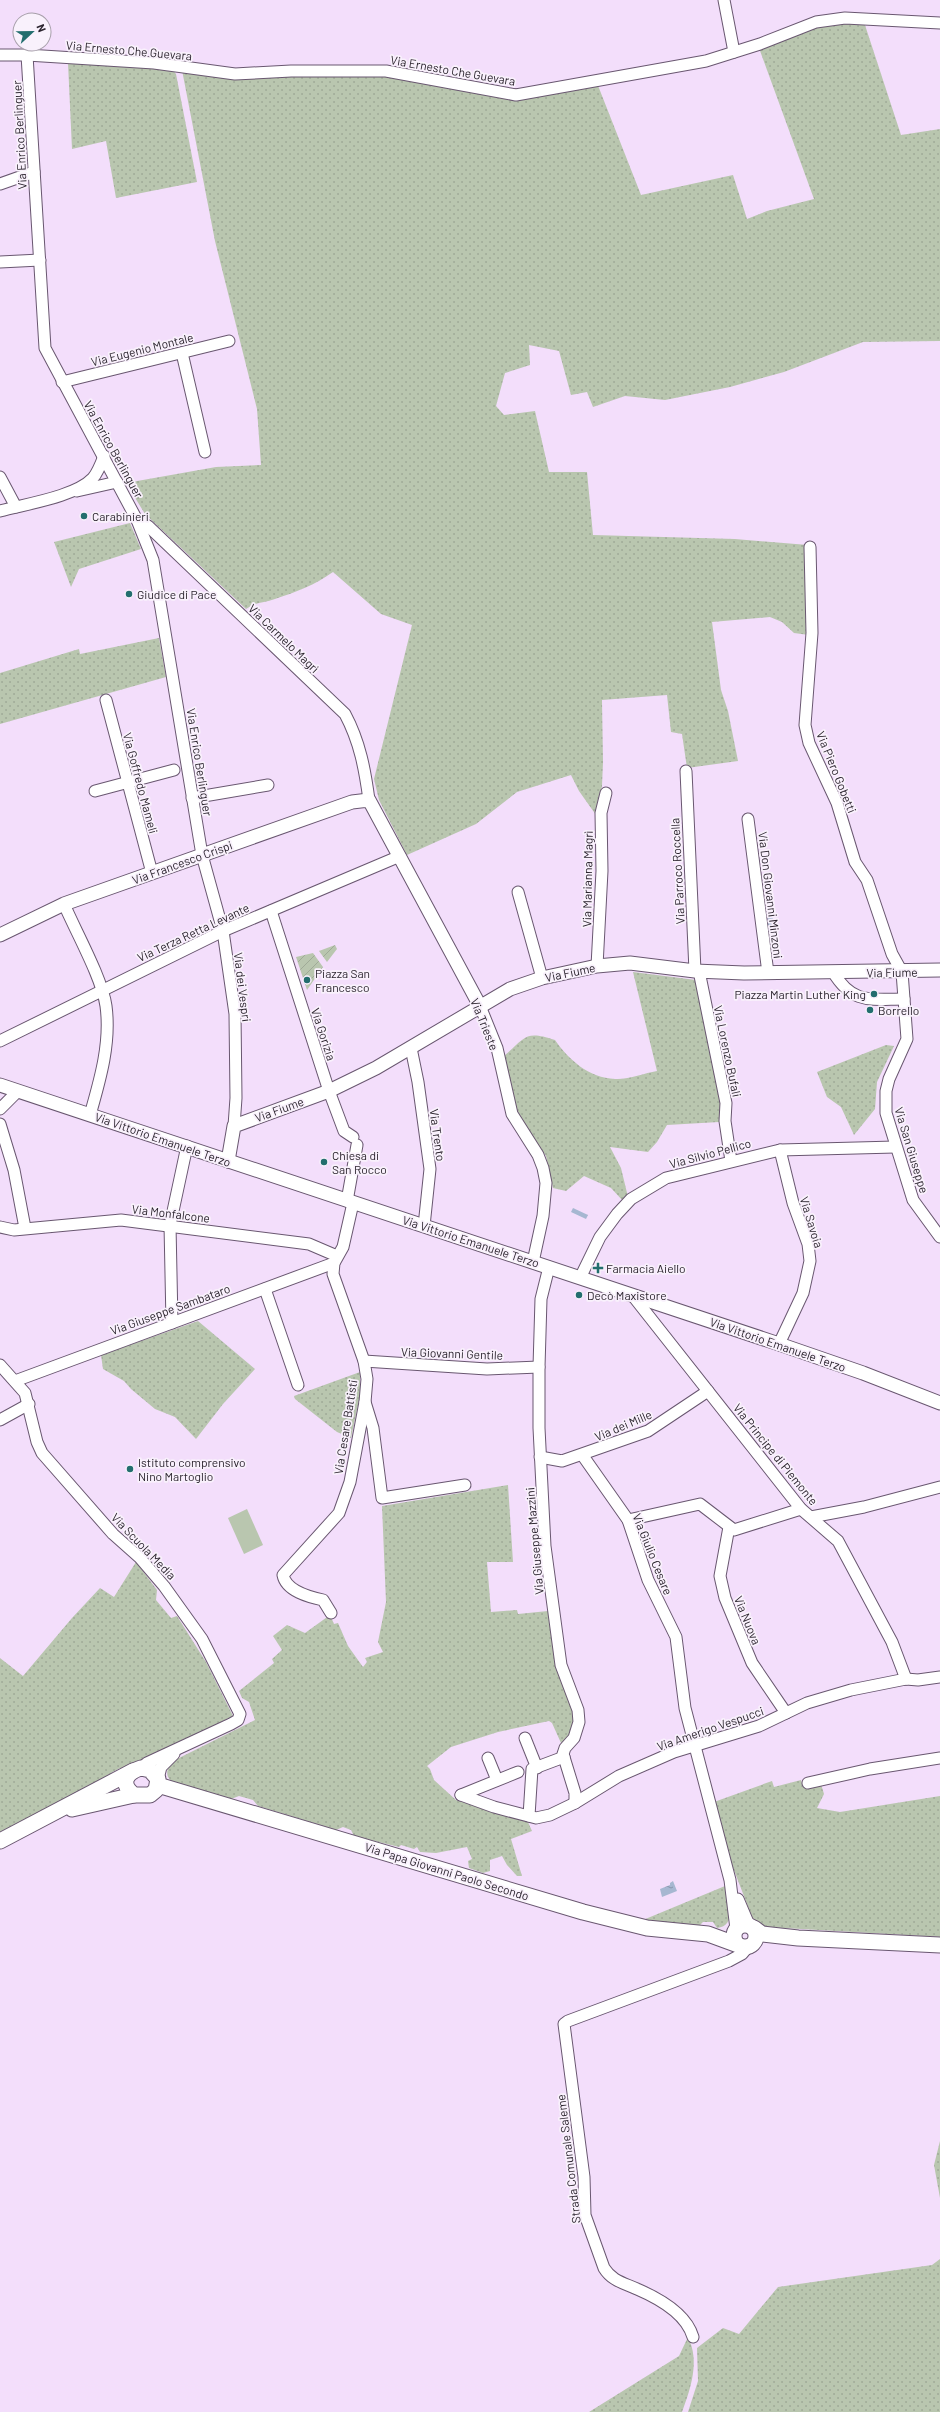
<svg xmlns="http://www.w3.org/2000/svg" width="940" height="2412" font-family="Barlow,sans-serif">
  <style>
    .grass { fill: url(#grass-dots) }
    .garden { fill: url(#garden-furrows) }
    .pitch { fill: #b9c6af }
    .water { fill: url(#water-ripples) }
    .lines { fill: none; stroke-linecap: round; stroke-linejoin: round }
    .minor-casing { stroke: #695770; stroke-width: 13 }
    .tertiary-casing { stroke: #695770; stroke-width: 15 }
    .secondary-casing { stroke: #695770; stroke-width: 17 }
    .minor { stroke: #fff; stroke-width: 11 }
    .tertiary { stroke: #fff; stroke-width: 13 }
    .secondary { stroke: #fff; stroke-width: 15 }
    .poi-dot { fill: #226e6e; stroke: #f9f1fc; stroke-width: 1.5 }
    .labels { text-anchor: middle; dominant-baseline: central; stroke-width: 3.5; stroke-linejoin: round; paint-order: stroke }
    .street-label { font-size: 12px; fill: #2b242e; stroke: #f9f1fc }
    .poi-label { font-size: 12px; fill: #2b242e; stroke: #f9f1fc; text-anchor: start }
  </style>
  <defs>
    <pattern id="grass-dots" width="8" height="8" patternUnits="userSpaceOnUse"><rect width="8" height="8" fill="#b9c6af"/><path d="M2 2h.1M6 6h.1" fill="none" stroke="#9faa97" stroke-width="1.8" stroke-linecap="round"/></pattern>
    <pattern id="garden-furrows" width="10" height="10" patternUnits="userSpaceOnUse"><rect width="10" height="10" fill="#b9c6af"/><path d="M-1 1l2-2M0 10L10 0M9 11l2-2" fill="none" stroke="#9faa97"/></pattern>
    <pattern id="water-ripples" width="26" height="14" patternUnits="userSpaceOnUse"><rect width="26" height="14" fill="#a6b7d1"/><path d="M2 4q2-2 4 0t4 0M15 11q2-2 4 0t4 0" fill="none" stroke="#8795aa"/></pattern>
  </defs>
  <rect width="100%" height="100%" fill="#f3defb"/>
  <g class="grass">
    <path d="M845 21 864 22 901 135 940 129V341L863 342 784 372 730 387 665 400 625 396 593 407 587 392 571 395 559 351 529 345 530 365 505 373 496 406 504 415 535 411 549 472H587L593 535 735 539 808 545 809 635 794 633 782 622 770 617 712 622 721 690 728 711 738 761 687 768 682 734 671 732 667 695 602 700 603 762 602 786 596 815 579 791 571 775 517 792 476 824 407 855 379 800 374 779 412 625 381 614 333 572C315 585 296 592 275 599 264 603 255 602 246 609L145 514 126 483 216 467 261 465 257 409 215 241 182 70 385 73 512 97 597 83 641 195 733 175 747 219 767 211 814 199 759 48 817 26Z"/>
    <polygon points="68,63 170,67 176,74 197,182 116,198 106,141 72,149"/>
    <polygon points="130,523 141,549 79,569 71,587 54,542"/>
    <polygon points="159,638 166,677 0,724 0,673 79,649 80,654"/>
    <path d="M633 972 696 980 722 1104V1116H719V1122L667 1125 657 1142 648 1152 610 1147 621 1168 628 1197 623 1201 611 1188 584 1176 566 1191 553 1188 546 1156 528 1131 515 1106 504 1056C526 1037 525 1030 555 1040 569 1060 589 1078 615 1079 628 1080 644 1073 657 1071Z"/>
    <polygon points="886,1045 894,1046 877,1082 875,1109 854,1135 841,1107 827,1097 817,1072"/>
    <polygon points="198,1321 255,1369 223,1404 196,1439 175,1417 155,1409 131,1389 124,1381 103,1369 101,1355"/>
    <polygon points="360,1372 360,1395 351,1438 337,1432 295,1399 294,1396"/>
    <path d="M508 1485 513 1562H487L491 1612 517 1610 518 1614 548 1611 576 1723 569 1740 561 1743 552 1723 549 1721 498 1732 451 1747 427 1766 430 1769 434 1780 456 1800 527 1820 532 1831 511 1839 522 1876H517L507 1865 502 1856 490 1860V1871L483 1873 469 1868 468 1861 472 1859 467 1847 436 1853 420 1852 417 1847 414 1849 401 1845 399 1847 354 1836 351 1830 343 1827 336 1830 258 1806 253 1800 239 1796 231 1799C214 1795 144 1788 175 1760L255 1720 249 1702 242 1698 239 1691 274 1663 272 1659 282 1650 273 1636 287 1625 305 1633 330 1615 334 1624 338 1623 348 1646 363 1667 367 1662 365 1658 383 1652 378 1642 386 1602 382 1506Z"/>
    <polygon points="136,1562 157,1590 156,1600 171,1618 177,1616 206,1662 233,1716 126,1770 120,1768 111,1773 109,1779 0,1832 0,1658 23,1676 72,1618 100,1588 114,1597"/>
    <polygon points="801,1780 803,1787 821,1784 824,1794 817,1808 840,1812 940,1796 940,1937 766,1927 758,1924 752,1917 732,1865 714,1802 772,1781 774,1787"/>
    <path d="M725 1886C728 1899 738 1926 717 1928L713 1922H703L698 1927 643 1920Z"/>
    <polygon points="940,2141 940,2198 934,2165"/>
    <polygon points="940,2259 940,2412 688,2412 698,2381 697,2348 723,2328 739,2334 778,2287 932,2265"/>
    <path d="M688 2337C700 2361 691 2388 682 2412H589L679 2356Z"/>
  </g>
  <g class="garden">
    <polygon points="335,945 337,949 327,962 319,951"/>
    <polygon points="313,953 323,967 307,990 296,957"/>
  </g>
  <polygon class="pitch" points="247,1509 263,1545 244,1554 228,1518"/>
  <g class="water">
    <polygon points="768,915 773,918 772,927 767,925"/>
    <polygon points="573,1208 588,1215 586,1219 571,1212"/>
    <polygon points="673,1881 677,1891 662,1897 660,1889 670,1885 670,1883"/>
  </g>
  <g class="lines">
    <defs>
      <g id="minor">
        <polyline points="724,0 734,52"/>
        <polyline points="0,55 27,55 154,63 235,74 291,71 386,71 516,95 706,61 760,44 816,22 845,18 940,23"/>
        <polyline points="27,55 45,348 137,520 153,560 202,855 223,931 235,1014 236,1098 234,1126"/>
        <polyline points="0,184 34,172"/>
        <polyline points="0,262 40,260"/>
        <polyline points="182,353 205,452"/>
        <polyline points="62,382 229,341"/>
        <polyline points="0,477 16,507"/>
        <polyline points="77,491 117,482"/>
        <path d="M0 511C25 504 75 497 93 478 98 472 101 464 104 456"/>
        <path d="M137 520 148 526 345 714C360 742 365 770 369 800"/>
        <polyline points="810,547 812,633 805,725 809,743 837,803 855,862 867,880 892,954 902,972 907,1039 889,1079 886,1091 886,1113 913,1200 940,1237"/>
        <polyline points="106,700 152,873"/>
        <polyline points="686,771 695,971"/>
        <polyline points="95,791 174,770"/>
        <polyline points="192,798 268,785"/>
        <polyline points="748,819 768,973"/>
        <polyline points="518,892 542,978"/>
        <path d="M64 904C76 932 102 978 106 1006 111 1043 100 1080 90 1115"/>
        <polyline points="271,911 329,1091 344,1131 353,1137"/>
        <polyline points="597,966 602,871 601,813 606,793"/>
        <polyline points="699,971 726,1103 725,1121 731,1161"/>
        <path d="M833 972C853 1005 871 999 904 999"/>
        <polyline points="480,1006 497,1048 512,1114 538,1155 543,1168 546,1183 543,1216 533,1262"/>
        <polyline points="0,1041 223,931 400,856"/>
        <polyline points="411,1048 418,1082 430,1169 424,1226"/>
        <polyline points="0,1109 18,1091"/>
        <polyline points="0,1124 14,1170 25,1228"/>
        <polyline points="347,1201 357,1145"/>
        <polyline points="0,1227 14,1230 121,1220 309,1244 337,1256"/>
        <polyline points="549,1267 541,1299 539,1367 539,1428 545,1546 561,1665 578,1710 579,1722 574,1738 565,1748 563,1754 575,1793 575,1803"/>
        <polyline points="580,1278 600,1237 617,1214 631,1199 666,1178 780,1150 895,1147"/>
        <polyline points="265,1289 298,1385"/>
        <polyline points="633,1296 801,1509 838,1541 892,1642 906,1679"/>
        <polyline points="172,1323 170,1225 187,1146"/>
        <polyline points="779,1344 803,1293 810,1261 808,1244 793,1203 780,1150"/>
        <polyline points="364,1361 487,1369 539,1367"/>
        <polyline points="0,1365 25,1393 37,1442 42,1453 113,1534 140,1558 164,1586 202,1639 240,1714 238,1720 231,1724 147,1763 141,1768"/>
        <polyline points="15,1381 334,1263"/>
        <polyline points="365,1402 373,1428 382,1498 465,1485"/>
        <polyline points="0,1420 29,1404"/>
        <polyline points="583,1456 628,1520 648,1580 676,1637 685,1708 730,1880 736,1929"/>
        <polyline points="540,1457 562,1461 648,1431 708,1391"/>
        <polyline points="811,1517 864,1507 940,1487"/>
        <polyline points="628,1520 700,1504 734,1530 801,1509"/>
        <polyline points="729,1527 720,1576 725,1598 752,1663 786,1713"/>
        <path d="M331 1613 323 1600C309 1597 286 1591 283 1575L339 1513 350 1482 365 1402 367 1379 364 1361 333 1274 334 1263 343 1247 353 1203"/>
        <polyline points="525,1738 537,1768"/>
        <polyline points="488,1758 497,1780"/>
        <polyline points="158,1779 161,1767 174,1754"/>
        <polyline points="808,1783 870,1769 940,1758"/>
        <polyline points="461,1795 494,1807 536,1818 550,1815 575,1803 619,1776 674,1752 759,1726 807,1703 851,1690 906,1679 918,1680 940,1677"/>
        <polyline points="461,1795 518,1772"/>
        <polyline points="529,1816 532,1769 564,1757"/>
        <polyline points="738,1899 749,1925"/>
        <path d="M693 2337C686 2313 658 2298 637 2289 624 2283 612 2281 604 2268L585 2215 584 2177 564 2024 568 2021 729 1961 742 1954 748 1947"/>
      </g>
      <g id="tertiary">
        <polyline points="0,935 64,904 352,802 369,800 480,1006"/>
        <polyline points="0,1085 779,1344 863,1373 940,1403"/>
        <polyline points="228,1161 234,1126 329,1091 376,1068 510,989 542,978 597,966 630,963 695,971 744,973 940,970"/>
      </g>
      <g id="secondary">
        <path d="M141 1768 150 1770 158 1779 156 1790 150 1795H134C120 1784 125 1773 141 1768Z"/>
        <polyline points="158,1785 583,1912 647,1928 708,1934 738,1945"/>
        <polyline points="72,1809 134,1795"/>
        <polyline points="0,1841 133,1771"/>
        <circle cx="745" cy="1936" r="11"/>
        <polyline points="754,1928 762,1934 798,1938 940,1945"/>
      </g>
    </defs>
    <use href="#minor" class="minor-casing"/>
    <use href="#tertiary" class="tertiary-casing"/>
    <use href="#secondary" class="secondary-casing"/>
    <use href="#minor" class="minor"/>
    <use href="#tertiary" class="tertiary"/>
    <use href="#secondary" class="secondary"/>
  </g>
  <g class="poi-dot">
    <circle cx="84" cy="516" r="4"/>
    <circle cx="129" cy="594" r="4"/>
    <circle cx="307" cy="980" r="4"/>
    <circle cx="874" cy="994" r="4"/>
    <circle cx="870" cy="1010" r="4"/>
    <circle cx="324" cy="1162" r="4"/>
    <path d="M596 1262h4v4h4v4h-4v4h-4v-4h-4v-4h4z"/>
    <circle cx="579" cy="1295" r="4"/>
    <circle cx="130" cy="1469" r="4"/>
  </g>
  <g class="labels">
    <g class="street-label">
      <text transform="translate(129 50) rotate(5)">Via Ernesto Che Guevara</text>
      <text transform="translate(453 70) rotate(10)">Via Ernesto Che Guevara</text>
      <text transform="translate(19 135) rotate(-93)">Via Enrico Berlinguer</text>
      <text transform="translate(142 349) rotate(-14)">Via Eugenio Montale</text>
      <text transform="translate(114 449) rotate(61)">Via Enrico Berlinguer</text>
      <text transform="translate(284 638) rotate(44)">Via Carmelo Magrì</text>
      <text transform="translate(200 762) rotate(81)">Via Enrico Berlinguer</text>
      <text transform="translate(837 772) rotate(68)">Via Piero Gobetti</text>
      <text transform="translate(141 783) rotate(75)">Via Goffredo Mameli</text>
      <text transform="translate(182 862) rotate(-20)">Via Francesco Crispi</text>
      <text transform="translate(677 871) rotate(-93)">Via Parroco Roccella</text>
      <text transform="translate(587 879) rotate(-89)">Via Marianna Magrì</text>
      <text transform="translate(771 895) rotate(83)">Via Don Giovanni Minzoni</text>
      <text transform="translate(193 932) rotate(-25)">Via Terza Retta Levante</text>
      <text transform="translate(570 972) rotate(-12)">Via Fiume</text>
      <text transform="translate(892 972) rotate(-1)">Via Fiume</text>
      <text transform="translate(243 987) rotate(83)">Via dei Vespri</text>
      <text transform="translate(485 1024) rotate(68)">Via Trieste</text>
      <text transform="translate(324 1034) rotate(72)">Via Gorizia</text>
      <text transform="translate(728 1051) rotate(78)">Via Lorenzo Bufali</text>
      <text transform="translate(279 1109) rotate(-20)">Via Fiume</text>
      <text transform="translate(438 1135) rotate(82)">Via Trento</text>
      <text transform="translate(163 1139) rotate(19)">Via Vittorio Emanuele Terzo</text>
      <text transform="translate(912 1150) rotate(73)">Via San Giuseppe</text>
      <text transform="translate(710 1153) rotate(-15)">Via Silvio Pellico</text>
      <text transform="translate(171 1213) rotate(7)">Via Monfalcone</text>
      <text transform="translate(812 1222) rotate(73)">Via Savoia</text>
      <text transform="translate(471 1241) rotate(18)">Via Vittorio Emanuele Terzo</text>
      <text transform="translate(170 1309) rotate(-20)">Via Giuseppe Sambataro</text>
      <text transform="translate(778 1344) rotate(19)">Via Vittorio Emanuele Terzo</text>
      <text transform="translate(452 1353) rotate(2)">Via Giovanni Gentile</text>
      <text transform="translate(623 1425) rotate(-23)">Via dei Mille</text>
      <text transform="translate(345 1427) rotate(-81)">Via Cesare Battisti</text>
      <text transform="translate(776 1454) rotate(51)">Via Principe di Piemonte</text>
      <text transform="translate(534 1541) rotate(-95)">Via Giuseppe Mazzini</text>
      <text transform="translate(144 1546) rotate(46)">Via Scuola Media</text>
      <text transform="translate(653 1554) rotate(68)">Via Giulio Cesare</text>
      <text transform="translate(748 1620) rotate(68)">Via Nuova</text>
      <text transform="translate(710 1728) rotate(-19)">Via Amerigo Vespucci</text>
      <text transform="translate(447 1871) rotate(17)">Via Papa Giovanni Paolo Secondo</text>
      <text transform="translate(568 2159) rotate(-97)">Strada Comunale Saleme</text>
    </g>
    <g class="poi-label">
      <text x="92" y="516">Carabinieri</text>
      <text x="137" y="594">Giudice di Pace</text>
      <text x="315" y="973">Piazza San<tspan x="315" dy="14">Francesco</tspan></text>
      <text x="866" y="994" text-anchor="end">Piazza Martin Luther King</text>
      <text x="878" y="1010">Borrello</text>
      <text x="332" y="1155">Chiesa di<tspan x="332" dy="14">San Rocco</tspan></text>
      <text x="606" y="1268">Farmacia Aiello</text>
      <text x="587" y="1295">Decò Maxistore</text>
      <text x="138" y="1462">Istituto comprensivo<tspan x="138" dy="14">Nino Martoglio</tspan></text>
    </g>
  </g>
  <g transform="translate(32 32) rotate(68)"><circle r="19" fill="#f9f1fc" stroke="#a79faa"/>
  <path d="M0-3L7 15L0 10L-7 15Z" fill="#226e6e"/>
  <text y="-6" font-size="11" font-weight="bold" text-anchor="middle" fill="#2b242e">N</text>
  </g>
</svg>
